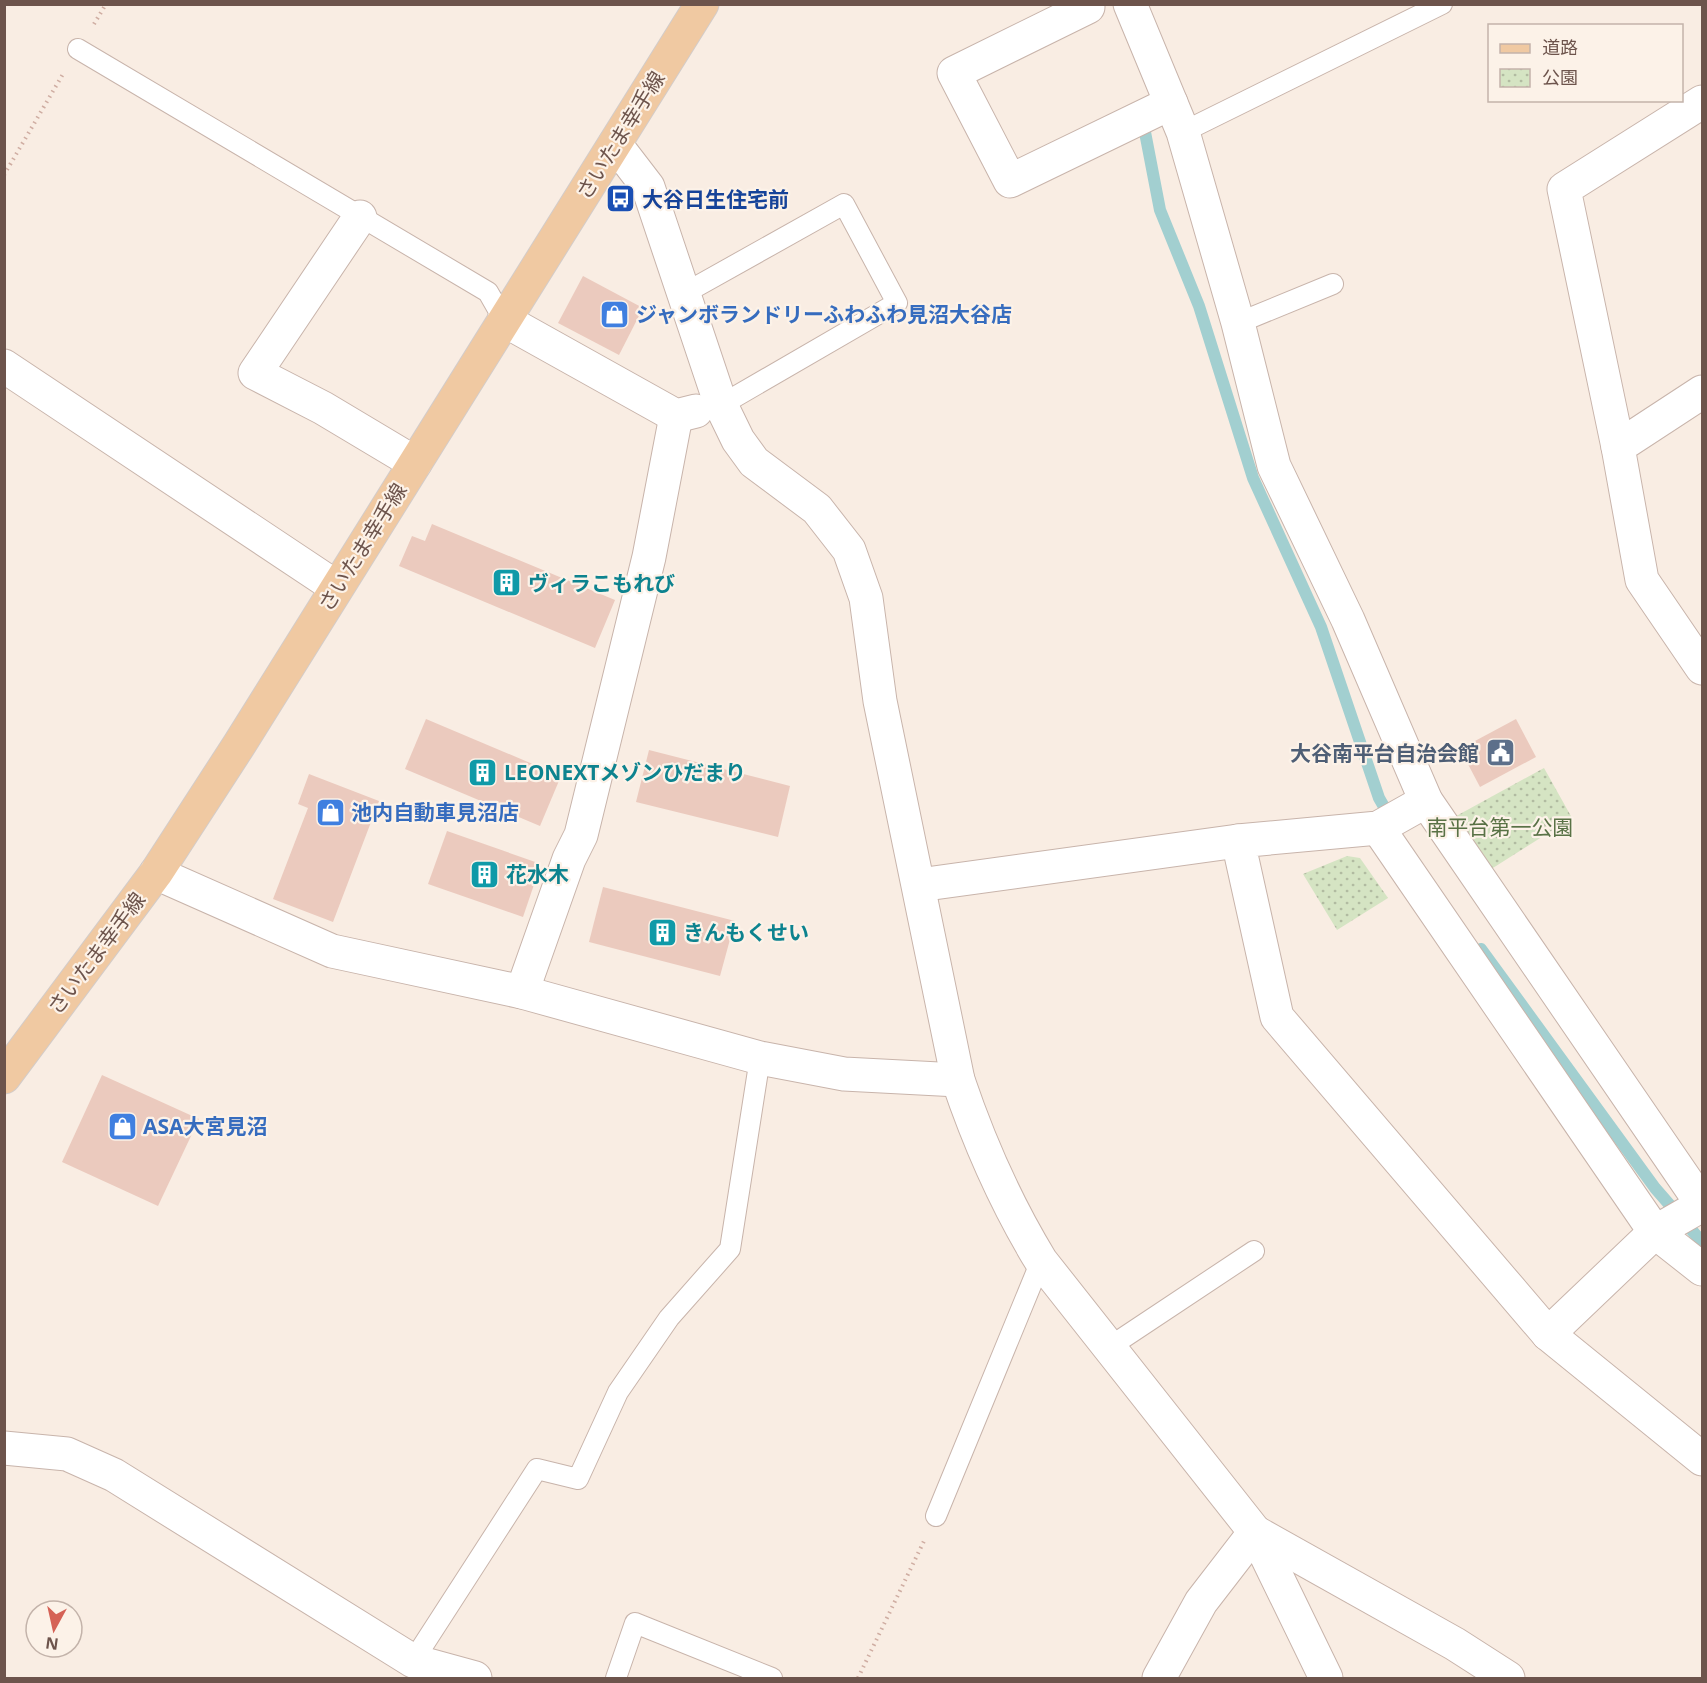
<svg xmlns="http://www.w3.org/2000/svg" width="1707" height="1683" font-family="'Open Sans','Noto Sans JP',sans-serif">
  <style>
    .park { fill: url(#park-dots) }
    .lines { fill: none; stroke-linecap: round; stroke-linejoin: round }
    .stream { stroke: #a2cfd0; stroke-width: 12 }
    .building { fill: #ebcabe }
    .service-casing { stroke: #c8b4ab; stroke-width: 22 }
    .minor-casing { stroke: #c8b4ab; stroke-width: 35 }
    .primary-casing { stroke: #d3ccc9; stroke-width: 35 }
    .path { stroke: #cfada2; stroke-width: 4; stroke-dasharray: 1.5 4.5; stroke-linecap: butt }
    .service { stroke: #fff; stroke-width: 20 }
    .minor { stroke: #fff; stroke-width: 33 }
    .primary { stroke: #f0c9a2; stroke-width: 33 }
    .labels { text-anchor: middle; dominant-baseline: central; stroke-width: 4.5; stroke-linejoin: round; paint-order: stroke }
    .street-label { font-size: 21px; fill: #6d544c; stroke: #fcf2e8 }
    .transit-label { font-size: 21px; font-weight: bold; fill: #164399; stroke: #fcf2e8; text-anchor: start }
    .shop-label { font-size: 21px; font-weight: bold; fill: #366cbe; stroke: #fcf2e8; text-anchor: start }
    .culture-label { font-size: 21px; font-weight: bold; fill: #0d838f; stroke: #fcf2e8; text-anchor: start }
    .service-label { font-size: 21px; font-weight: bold; fill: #4e5e75; stroke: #fcf2e8; text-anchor: end }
    .park-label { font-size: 21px; fill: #597246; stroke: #fcf2e8 }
  </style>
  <defs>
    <pattern id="park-dots" width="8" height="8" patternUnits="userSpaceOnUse" patternTransform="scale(1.5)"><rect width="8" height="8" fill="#d5e4c3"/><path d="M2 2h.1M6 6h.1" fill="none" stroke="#b1bba1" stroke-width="1.8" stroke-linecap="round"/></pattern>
  </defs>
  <rect width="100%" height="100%" fill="#f9ede3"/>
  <g class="park">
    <polygon points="1544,768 1572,818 1485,873 1449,820"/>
    <polygon points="1347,856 1360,858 1388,898 1337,930 1303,874"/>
  </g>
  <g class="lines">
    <g class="stream">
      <polyline points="1144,127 1160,210 1199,306 1253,478 1321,627 1379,798 1391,819"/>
      <polyline points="1481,949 1655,1188 1702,1242"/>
    </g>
  </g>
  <g class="building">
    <polygon points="583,276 643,308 619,355 558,323"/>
    <polygon points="432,524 615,600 595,648 399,566 412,536 425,541"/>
    <polygon points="426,719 561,776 540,826 405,769"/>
    <polygon points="1516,719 1536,757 1480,787 1460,749"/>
    <polygon points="649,750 790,786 778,837 636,802"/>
    <polygon points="309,774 379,801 333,922 273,899 308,808 298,804"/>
    <polygon points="447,831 541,864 523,917 428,884"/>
    <polygon points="603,887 735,921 720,976 589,942"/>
    <polygon points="102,1075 199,1119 158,1206 62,1162"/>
  </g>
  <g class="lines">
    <defs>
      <g id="service">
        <polyline points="78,49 488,292 504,320"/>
        <polyline points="1183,132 1442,4"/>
        <polyline points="685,293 844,204 897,303 721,405"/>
        <polyline points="1238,323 1333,284"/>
        <polyline points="1111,1346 1254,1251"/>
        <polyline points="936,1516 1041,1261"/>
        <polyline points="413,1661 537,1469 578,1479 618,1392 669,1318 730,1249 760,1058"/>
        <polyline points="616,1678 635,1623 772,1678"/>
      </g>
      <g id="minor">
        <polyline points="1130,4 1183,132 1238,323 1274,466 1348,620 1426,801 1702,1204"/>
        <polyline points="1088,7 954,73 1010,181 1171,103"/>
        <path d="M615 144 648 187 721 405 738 440 754 462 817 509 849 550 866 598 880 701 958 1080C980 1145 1005 1202 1041 1261L1255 1532 1326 1678"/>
        <polyline points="360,217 255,373 323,408 415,463"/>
        <polyline points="504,320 676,416 696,411"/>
        <polyline points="4,366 336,587"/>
        <polyline points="1702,392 1618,447 1642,580 1702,668"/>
        <polyline points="1618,447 1564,189 1702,102"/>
        <polyline points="1426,801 1378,828 1238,841 1277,1017 1548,1334 1702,1459"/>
        <polyline points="1378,828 1655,1232 1702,1269"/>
        <polyline points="156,873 332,951 522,992 760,1058 844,1074 958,1080"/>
        <polyline points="919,885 1238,841"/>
        <polyline points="522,992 569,859 581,835 649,557 676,416"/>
        <polyline points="1548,1334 1655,1232 1702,1205"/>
        <polyline points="4,1448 67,1454 114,1475 413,1661 475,1678"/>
        <polyline points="1255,1532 1455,1644 1508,1678"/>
        <polyline points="1159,1678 1201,1602 1255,1532"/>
      </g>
      <polyline id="primary" points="4,1077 156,873 239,745 702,4"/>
    </defs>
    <use href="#service" class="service-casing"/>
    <use href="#minor" class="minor-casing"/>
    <use href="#primary" class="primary-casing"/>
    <g class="path">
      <polyline points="94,24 106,4"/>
      <polyline points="4,175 63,74"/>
      <polyline points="858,1678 924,1541"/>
    </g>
    <use href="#service" class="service"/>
    <use href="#minor" class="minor"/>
    <use href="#primary" class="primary"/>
  </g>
  <defs>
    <symbol id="bus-square" viewBox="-11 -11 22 22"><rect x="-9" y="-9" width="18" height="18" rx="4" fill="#1a4fb4" stroke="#fcf2e8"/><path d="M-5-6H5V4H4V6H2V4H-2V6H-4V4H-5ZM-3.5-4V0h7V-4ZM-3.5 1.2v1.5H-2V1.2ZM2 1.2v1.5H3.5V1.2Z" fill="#fff"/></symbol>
    <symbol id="shop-square" viewBox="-11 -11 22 22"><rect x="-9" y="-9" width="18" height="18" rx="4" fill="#3f7fe0" stroke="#fcf2e8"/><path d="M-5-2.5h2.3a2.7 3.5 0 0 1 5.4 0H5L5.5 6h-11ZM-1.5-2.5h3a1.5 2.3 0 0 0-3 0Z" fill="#fff"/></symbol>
    <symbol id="building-square" viewBox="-11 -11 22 22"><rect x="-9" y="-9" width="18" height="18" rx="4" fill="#0f9aa8" stroke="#fcf2e8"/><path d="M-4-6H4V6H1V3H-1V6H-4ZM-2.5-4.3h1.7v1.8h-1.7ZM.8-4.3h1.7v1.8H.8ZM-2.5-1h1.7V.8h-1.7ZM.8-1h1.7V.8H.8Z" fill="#fff"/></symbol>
    <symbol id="civic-square" viewBox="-11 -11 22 22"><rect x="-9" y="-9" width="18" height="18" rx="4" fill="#5c6f8a" stroke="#fcf2e8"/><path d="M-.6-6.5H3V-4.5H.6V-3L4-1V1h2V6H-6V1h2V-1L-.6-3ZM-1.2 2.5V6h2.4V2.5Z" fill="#fff"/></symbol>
  </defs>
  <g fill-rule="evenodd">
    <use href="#bus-square" x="604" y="182" width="33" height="33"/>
    <use href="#shop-square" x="598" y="298" width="33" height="33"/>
    <use href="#building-square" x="490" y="566" width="33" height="33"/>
    <use href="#civic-square" x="1484" y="736" width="33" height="33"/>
    <use href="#building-square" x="466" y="756" width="33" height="33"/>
    <use href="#shop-square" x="314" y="796" width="33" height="33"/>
    <use href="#building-square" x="468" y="858" width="33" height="33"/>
    <use href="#building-square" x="646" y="916" width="33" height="33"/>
    <use href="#shop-square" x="106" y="1110" width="33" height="33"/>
  </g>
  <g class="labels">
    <g class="street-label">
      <text transform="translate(620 135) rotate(-58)">さいたま幸手線</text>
      <text transform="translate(362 547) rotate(-58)">さいたま幸手線</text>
      <text transform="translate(96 953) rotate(-53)">さいたま幸手線</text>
    </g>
    <g class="transit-label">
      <text x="642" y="199">大谷日生住宅前</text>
    </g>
    <g class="shop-label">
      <text x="636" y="314">ジャンボランドリーふわふわ見沼大谷店</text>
      <text x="351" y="812">池内自動車見沼店</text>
      <text x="143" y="1126">ASA大宮見沼</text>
    </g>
    <g class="culture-label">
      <text x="528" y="583">ヴィラこもれび</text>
      <text x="504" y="772">LEONEXTメゾンひだまり</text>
      <text x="506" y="874">花水木</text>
      <text x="683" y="932">きんもくせい</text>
    </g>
    <g class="service-label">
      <text x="1479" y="753">大谷南平台自治会館</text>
    </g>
    <g class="park-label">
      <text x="1500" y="827">南平台第一公園</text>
    </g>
  </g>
  <rect width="1707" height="1683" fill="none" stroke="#6d544c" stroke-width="12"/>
  <rect x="1488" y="24" width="195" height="78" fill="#fcf2e8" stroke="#c3b3aa" stroke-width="1.5"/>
  <rect x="1500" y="44" width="30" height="9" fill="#f0c9a2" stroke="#c3b3aa" stroke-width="1.5"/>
  <text x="1542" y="54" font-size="18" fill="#6d544c">道路</text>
  <rect x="1500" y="69" width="30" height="18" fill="url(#park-dots)" stroke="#c3b3aa" stroke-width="1.5"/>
  <text x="1542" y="84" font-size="18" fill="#6d544c">公園</text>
  <g transform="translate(54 1629) rotate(188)"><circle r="28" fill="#fcf2e8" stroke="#c3b3aa" stroke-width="1.5"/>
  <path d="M0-4.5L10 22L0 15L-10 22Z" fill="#d56256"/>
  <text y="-9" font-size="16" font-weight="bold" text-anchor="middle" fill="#6d544c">N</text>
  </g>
</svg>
